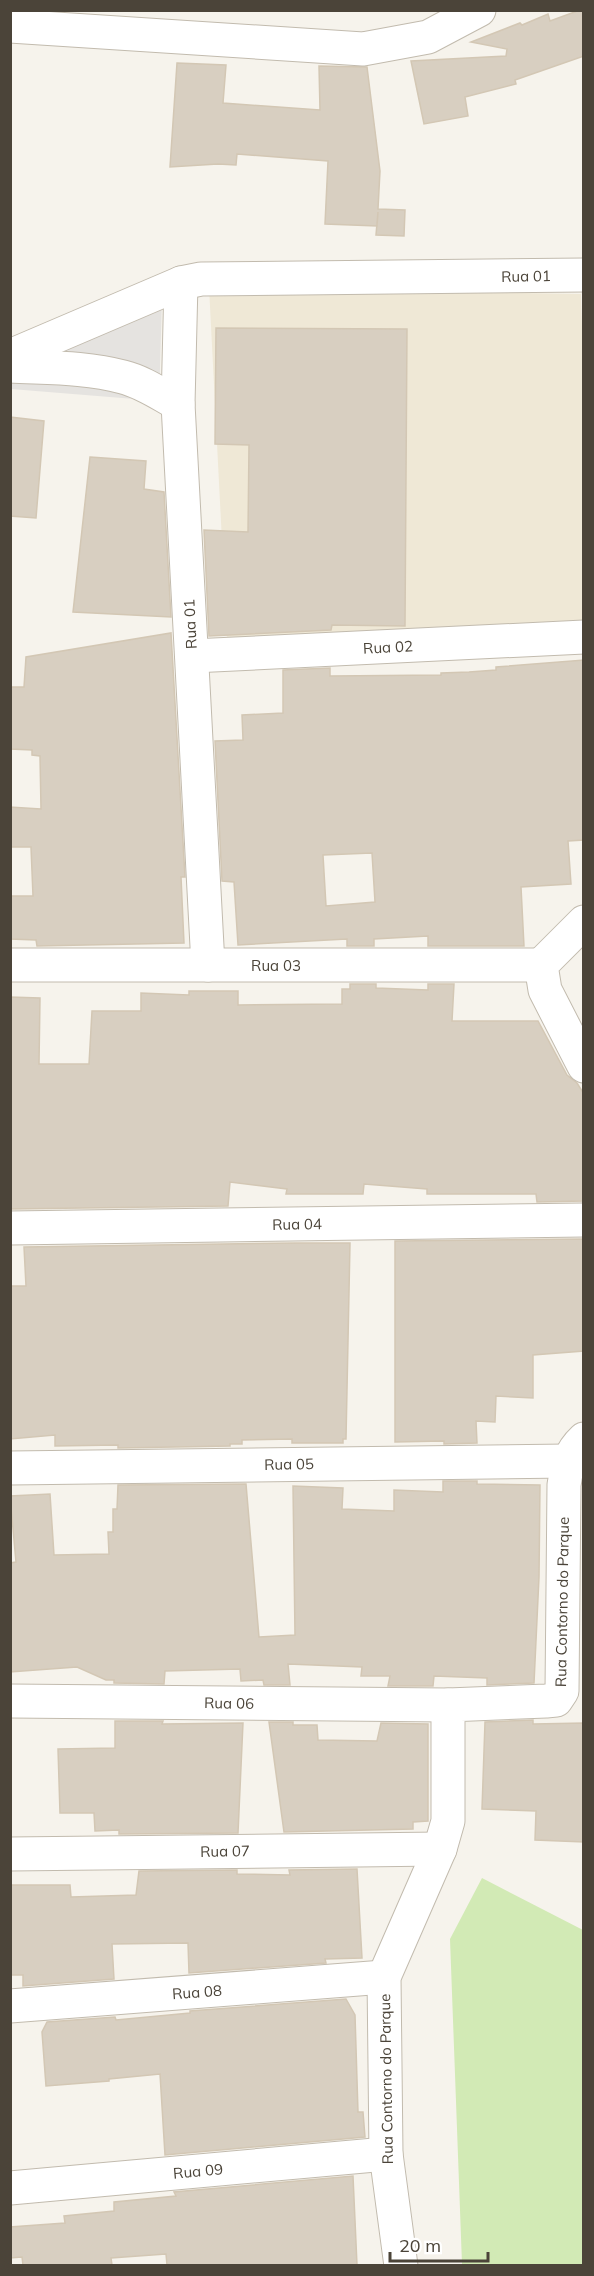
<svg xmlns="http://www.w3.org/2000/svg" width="594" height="2276" font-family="Mulish,sans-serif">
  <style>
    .education { fill: #efe8d6 }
    .green { fill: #d2eab5 }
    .parking { fill: #e5e3e0 }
    .building { fill: #d8cfc1; stroke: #d3c7b4; stroke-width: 1.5; fill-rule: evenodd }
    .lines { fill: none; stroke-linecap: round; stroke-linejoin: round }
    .minor-casing { stroke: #c2bbae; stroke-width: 35 }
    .minor { stroke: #fff; stroke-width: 33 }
    .labels { text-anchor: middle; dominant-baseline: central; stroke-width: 4.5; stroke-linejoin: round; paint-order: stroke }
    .street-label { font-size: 15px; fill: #4b4439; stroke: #fff }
  </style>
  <rect width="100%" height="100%" fill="#f6f3ec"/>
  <polygon class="education" points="209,287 581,294 584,392 583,624 227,639"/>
  <polygon class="green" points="482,1878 583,1930 583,2265 462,2266 462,2264 450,1939"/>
  <polygon class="parking" points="162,299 159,401 11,389 10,370"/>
  <g class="building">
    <polygon points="580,10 584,10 584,56 515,80 516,84 465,97 468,116 424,124 411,61 506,56 507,49 471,42 520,23 522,25 548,14 550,21"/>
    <polygon points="177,63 226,65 223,103 320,110 319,66 367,67 380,171 378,209 405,210 404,236 376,235 378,212 377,226 325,224 328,161 237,154 236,165 218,164 170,167"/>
    <polygon points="216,328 407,329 405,626 332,625 331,630 209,636 204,530 248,532 249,445 215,444"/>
    <polygon points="10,417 44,421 36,518 10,516"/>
    <polygon points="90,457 146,461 144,489 164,492 171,617 73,612"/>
    <polygon points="171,633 185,877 181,877 184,943 37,946 36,940 10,939 10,896 33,896 31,847 10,847 10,807 41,809 40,756 32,755 32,750 10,749 10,687 24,687 26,657"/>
    <path d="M584 660V840L568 841 571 884 521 887 524 946H428V936L374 939V946H347V939L238 945 234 882 222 881 215 741 243 740 242 715 283 713V670L330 668V676L441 675V673L469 672 496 670V667ZM372 853 375 902 326 906 323 855Z"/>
    <polygon points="350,984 376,984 376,988 428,990 428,984 454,984 452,1021 538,1021 567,1075 577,1083 584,1094 584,1201 537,1202 536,1194 427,1194 427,1189 364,1184 363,1194 286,1194 287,1189 230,1182 228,1206 10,1209 10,997 40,998 39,1064 89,1064 92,1011 141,1011 141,993 189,995 189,991 238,991 238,1005 342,1004 342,989 350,989"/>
    <polygon points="584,1239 584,1351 533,1355 533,1398 496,1396 495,1422 476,1421 477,1443 444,1444 444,1441 395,1442 395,1241"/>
    <polygon points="296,1243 350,1243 346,1439 343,1439 343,1443 292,1443 292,1439 242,1440 242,1444 230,1444 230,1446 118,1448 118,1445 55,1446 55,1435 10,1439 10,1286 26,1286 24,1247"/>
    <polygon points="443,1481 477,1481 477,1484 540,1485 539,1577 534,1683 487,1685 487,1678 434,1676 433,1686 388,1686 390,1676 361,1676 362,1667 288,1664 290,1685 264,1685 263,1680 241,1681 240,1669 165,1671 164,1684 114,1683 114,1680 106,1680 77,1667 10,1672 10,1563 16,1562 10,1496 50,1494 54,1555 109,1554 108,1532 113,1532 113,1509 117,1509 118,1485 246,1484 259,1637 295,1635 293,1486 343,1488 342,1509 394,1511 394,1490 443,1492"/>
    <polygon points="533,1720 533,1724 584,1723 584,1842 535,1840 536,1811 482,1809 485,1722"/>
    <polygon points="115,1721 163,1721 162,1724 243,1723 238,1833 119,1834 119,1830 95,1831 94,1813 60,1813 58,1749 115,1748"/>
    <polygon points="269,1722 293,1722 293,1725 317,1725 318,1740 377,1741 381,1723 428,1724 428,1821 413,1822 413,1829 284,1832"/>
    <polygon points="357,1869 362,1958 325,1959 326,1963 189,1973 188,1943 112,1944 114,1979 23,1986 23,1975 10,1975 10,1885 70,1885 71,1897 136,1895 139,1871 237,1870 237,1874 290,1875 289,1870"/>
    <polygon points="346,1999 355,2015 358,2112 363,2112 365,2137 165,2155 160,2074 109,2079 109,2081 46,2086 42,2032 47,2022 115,2017 116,2020 190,2013 190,2011"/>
    <polygon points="353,2176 357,2265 167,2265 166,2254 111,2258 112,2265 23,2265 22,2257 10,2258 10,2227 65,2223 64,2216 114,2211 114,2202 176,2196 174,2192"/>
  </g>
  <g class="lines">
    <defs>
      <g id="minor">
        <polyline points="10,26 363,49 428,37 479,10"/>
        <polyline points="181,283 178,404 208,965"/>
        <polyline points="10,356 181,283 201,279 584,275"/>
        <path d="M10 366C48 368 86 367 123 377 143 382 160 394 178 404"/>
        <polyline points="192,656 584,637"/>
        <polyline points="584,922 541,965 545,990 584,1066"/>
        <polyline points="10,965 541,965"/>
        <polyline points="10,1228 584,1220"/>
        <polyline points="10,1468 568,1461"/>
        <polyline points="10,1701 448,1705"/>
        <polyline points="10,1854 440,1849"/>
        <polyline points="10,2006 384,1977"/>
        <polyline points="10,2188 386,2154"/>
        <path d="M401 2266 386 2154 384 1977 440 1849 448 1821V1705L546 1701 556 1700 562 1691 564 1485C567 1466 569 1453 584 1439"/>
      </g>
    </defs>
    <use href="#minor" class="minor-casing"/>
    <use href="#minor" class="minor"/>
  </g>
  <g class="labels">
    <g class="street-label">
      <text transform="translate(526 276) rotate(-1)">Rua 01</text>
      <text transform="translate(190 624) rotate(-93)">Rua 01</text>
      <text transform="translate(388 647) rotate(-3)">Rua 02</text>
      <text x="276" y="965">Rua 03</text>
      <text transform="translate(297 1224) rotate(-1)">Rua 04</text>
      <text transform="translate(289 1464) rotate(-1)">Rua 05</text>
      <text transform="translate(562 1602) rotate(-89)">Rua Contorno do Parque</text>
      <text transform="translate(229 1703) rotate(1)">Rua 06</text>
      <text transform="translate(225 1851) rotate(-1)">Rua 07</text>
      <text transform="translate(197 1992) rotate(-4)">Rua 08</text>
      <text transform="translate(386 2079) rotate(-91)">Rua Contorno do Parque</text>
      <text transform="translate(198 2171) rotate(-5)">Rua 09</text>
    </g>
  </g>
  <rect width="594" height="2276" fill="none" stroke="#4b4439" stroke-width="24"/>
  <path d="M390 2252v9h98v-9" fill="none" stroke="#4b4439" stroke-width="3"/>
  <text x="399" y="2252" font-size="18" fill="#4b4439" stroke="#ffffff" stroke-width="4.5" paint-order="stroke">20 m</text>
</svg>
